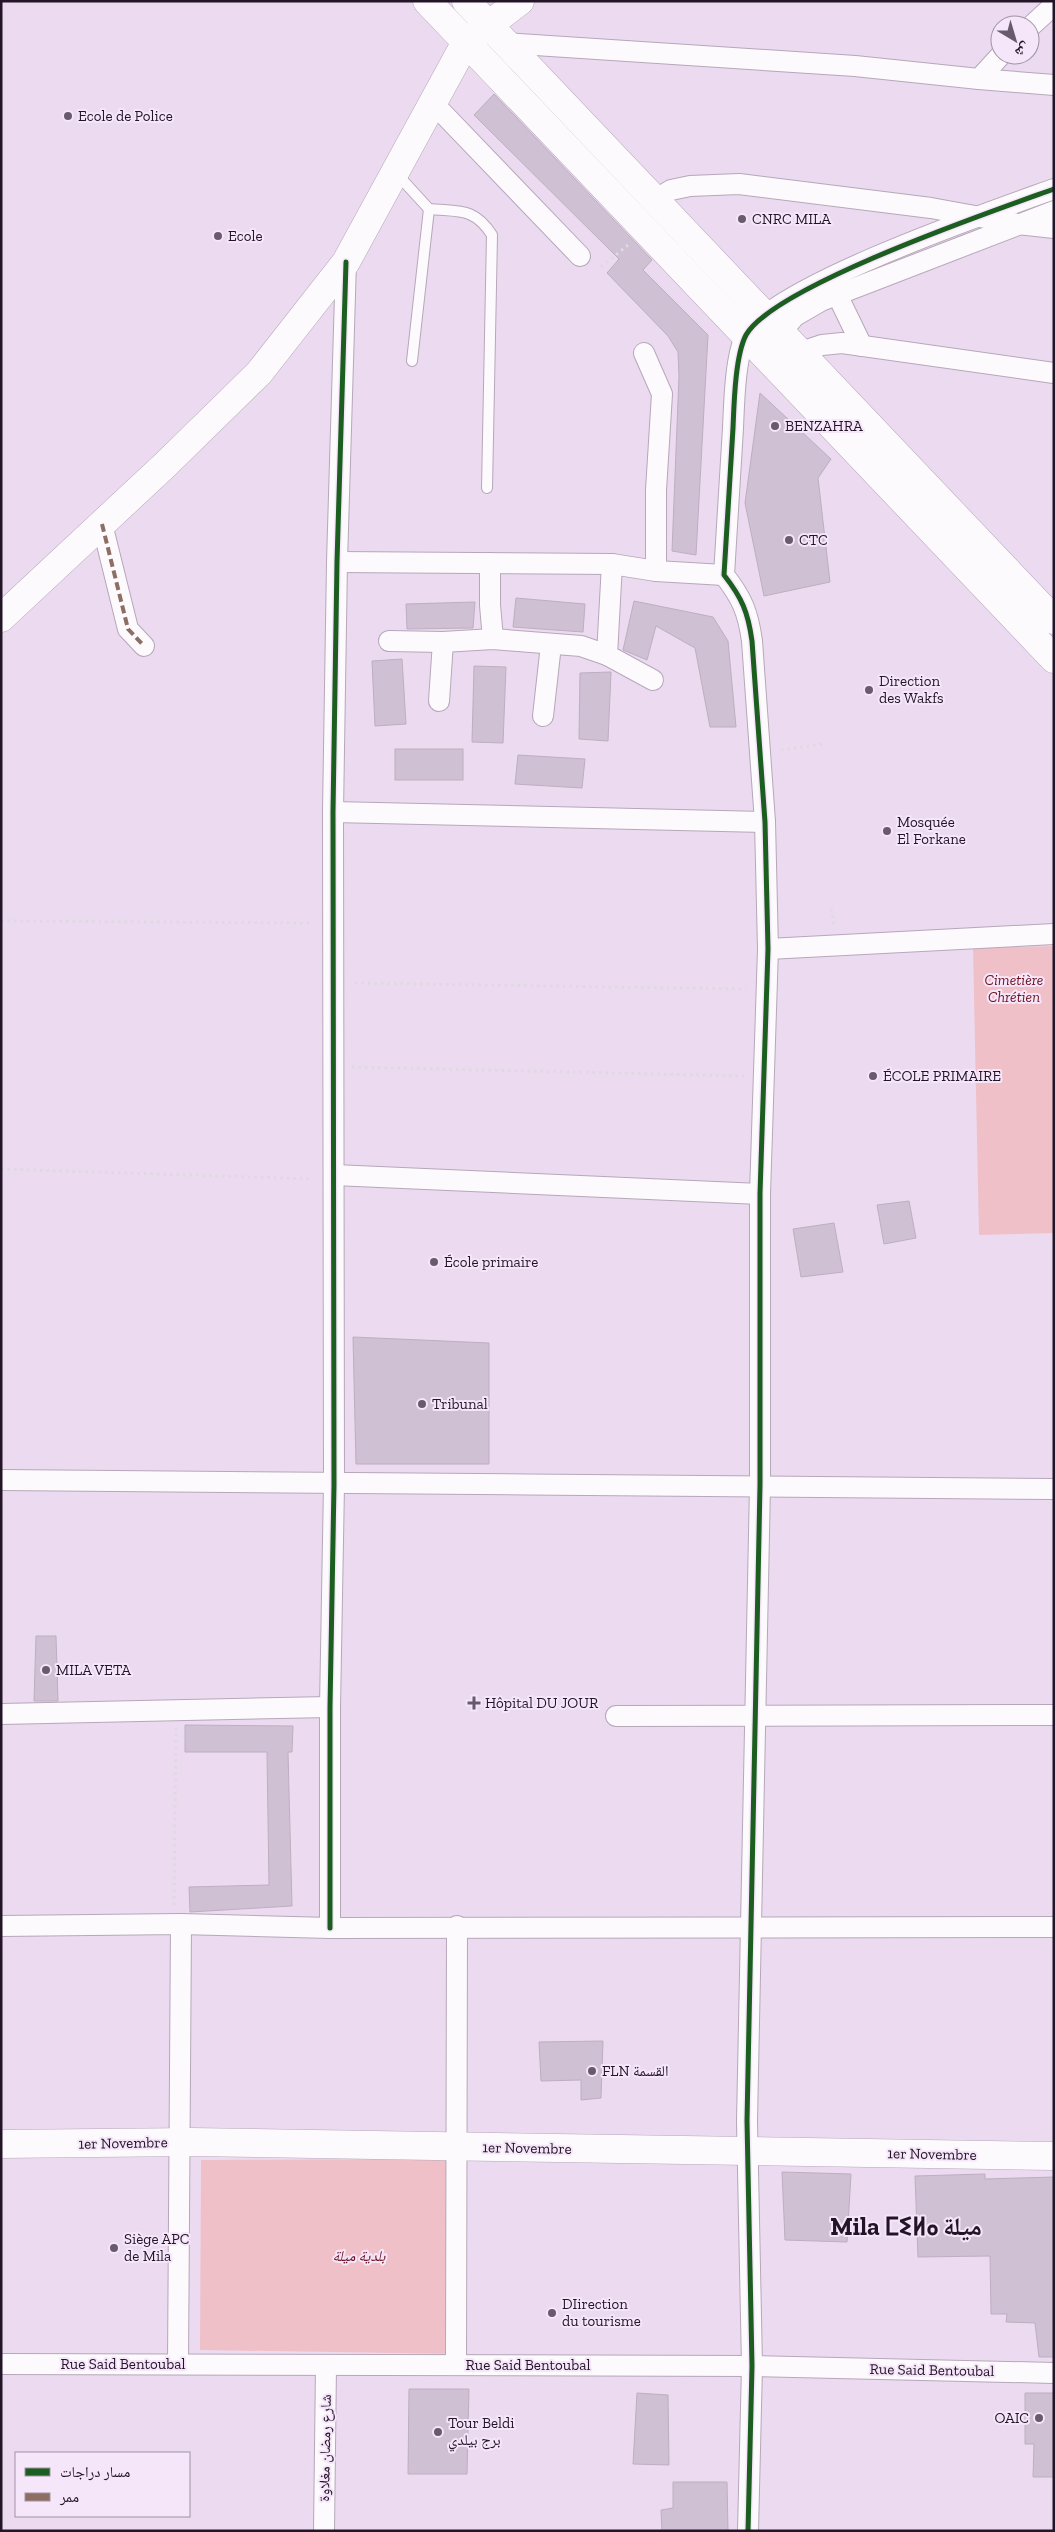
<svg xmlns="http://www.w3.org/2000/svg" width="1055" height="2532" font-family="'Zilla Slab','Noto Naskh Arabic','Noto Sans Tifinagh',serif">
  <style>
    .green { fill: #f0c0c9 }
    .building { fill: #cfc0d3; stroke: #bdaec0 }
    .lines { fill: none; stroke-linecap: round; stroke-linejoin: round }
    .lane-casing { stroke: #b6a7b9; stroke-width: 12 }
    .street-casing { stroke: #b6a7b9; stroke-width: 22 }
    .secondary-casing { stroke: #b6a7b9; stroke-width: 29 }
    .primary-casing { stroke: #b6a7b9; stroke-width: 29 }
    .path { stroke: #dfd9e1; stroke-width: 3; stroke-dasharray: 2.5 4; stroke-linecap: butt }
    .lane { stroke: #fcfafd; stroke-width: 10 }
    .street { stroke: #fcfafd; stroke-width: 20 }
    .secondary { stroke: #fcfafd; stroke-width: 28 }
    .primary { stroke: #fcfafd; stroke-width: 28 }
    .quiet { stroke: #8d6e63; stroke-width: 4; stroke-dasharray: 8 4; stroke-linecap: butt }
    .cycleway-casing { stroke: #f6e6fa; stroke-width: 8 }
    .cycleway { stroke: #1b5e20; stroke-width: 5 }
    .poi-dot { fill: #695a6d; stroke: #f6e6fa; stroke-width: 2 }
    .labels { text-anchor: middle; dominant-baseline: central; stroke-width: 4; stroke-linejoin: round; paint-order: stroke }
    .poi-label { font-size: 15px; fill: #231527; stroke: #f6e6fa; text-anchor: start }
    .park-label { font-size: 15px; font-style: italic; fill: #6a0f1d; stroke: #f6e6fa }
    .street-label { font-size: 15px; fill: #231527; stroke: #f6e6fa }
    .town-label { font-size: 25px; font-weight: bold; fill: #231527; stroke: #f6e6fa }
  </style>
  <rect width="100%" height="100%" fill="#ecdbf0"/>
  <g class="green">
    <polygon points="1054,946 1054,1233 979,1235 973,948"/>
    <polygon points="457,2159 456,2354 200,2350 201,2160"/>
  </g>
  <g class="building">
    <polygon points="494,94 652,260 643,270 708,335 696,555 672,551 679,376 678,352 668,336 607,273 619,259 474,115"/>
    <polygon points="760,393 831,459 818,478 830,582 764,596 745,503"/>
    <polygon points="516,598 585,604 583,632 513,627"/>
    <polygon points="634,601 713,617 728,641 736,727 710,727 695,648 656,626 647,660 623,650"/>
    <polygon points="475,602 473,628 407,629 406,604"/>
    <polygon points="402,659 406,724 375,726 372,661"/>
    <polygon points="474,666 506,667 503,743 472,742"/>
    <polygon points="611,672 608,741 579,739 580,673"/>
    <rect x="395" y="749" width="68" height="31"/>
    <polygon points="518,755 585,759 582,788 515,784"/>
    <polygon points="909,1201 916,1238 884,1244 877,1205"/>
    <polygon points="834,1223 843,1272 801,1277 793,1229"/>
    <polygon points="353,1337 489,1343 489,1464 356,1464"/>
    <polygon points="36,1636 56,1636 58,1701 34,1701"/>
    <polygon points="185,1725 293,1726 292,1752 288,1752 292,1906 190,1912 189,1887 269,1885 267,1752 185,1752"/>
    <polygon points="603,2041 601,2098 581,2100 581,2080 541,2081 539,2042"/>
    <polygon points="782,2172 851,2174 847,2242 785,2240"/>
    <polygon points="985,2174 985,2179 1054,2177 1054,2357 1039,2357 1035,2323 1006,2322 1007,2314 991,2314 990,2256 918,2257 915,2176"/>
    <polygon points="409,2389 469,2389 467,2474 408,2474"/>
    <polygon points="637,2393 668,2395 669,2465 633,2464"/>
    <polygon points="1025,2393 1054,2393 1054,2477 1033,2477 1034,2444 1025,2444"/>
    <polygon points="673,2482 727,2482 728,2531 662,2531 661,2510 673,2508"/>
  </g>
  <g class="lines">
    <defs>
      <g id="lane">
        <path d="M396 173 429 209C459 212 474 207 492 235L487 488"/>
        <polyline points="412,361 429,209"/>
      </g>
      <g id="street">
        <polyline points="1030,27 1054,5"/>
        <polyline points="505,43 855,66 979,79 1001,55"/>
        <polyline points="979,79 1054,85"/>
        <polyline points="433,103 580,256"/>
        <polyline points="655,200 671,190 690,186 739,184 931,208 1018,224 1054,228"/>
        <polyline points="832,284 862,346"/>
        <polyline points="773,342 795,316 821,301 1054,211"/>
        <polyline points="644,353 662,394 656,490 656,571"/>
        <polyline points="798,353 822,345 842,343 1054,373"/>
        <polyline points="102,524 128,629 144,646"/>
        <polyline points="337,562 612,564 656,571 724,575"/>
        <polyline points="490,563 490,605 493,639"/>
        <polyline points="612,564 607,655 653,680"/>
        <polyline points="389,641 443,642 493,639 581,646 607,655"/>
        <polyline points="439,701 443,642"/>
        <polyline points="543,716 551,645"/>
        <polyline points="333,812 765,822"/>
        <polyline points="768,949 1054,934"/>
        <polyline points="334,1175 760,1194"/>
        <path d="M1 1480C352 1485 703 1484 1054 1489"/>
        <polyline points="1,1714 330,1707"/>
        <polyline points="616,1716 1054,1715"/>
        <polyline points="1,1926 181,1924 330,1928 1054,1927"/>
        <polyline points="330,1928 330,1707 334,1485 333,812 337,562 346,262"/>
        <polyline points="1,2364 752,2366 1054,2373"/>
        <polyline points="178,2364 181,1924"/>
        <polyline points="456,2364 457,1926"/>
        <polyline points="324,2531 326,2365"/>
        <path d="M748 2531 752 2366 747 2121 760 1485V1194L768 949 765 822 752 641C748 612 742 598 724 575 727 526 730 477 733 428 734 405 735 356 746 335 774 286 993 211 1054 189"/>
      </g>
      <polyline id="secondary" points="1,618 165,465 259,373 346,262 466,42 520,1"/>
      <g id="primary">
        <polyline points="427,1 1054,659"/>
        <polyline points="466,1 1054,620"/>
        <polyline points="1,2144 192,2142 1054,2156"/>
      </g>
    </defs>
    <use href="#lane" class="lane-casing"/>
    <use href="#street" class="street-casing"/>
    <use href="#secondary" class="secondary-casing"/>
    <use href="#primary" class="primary-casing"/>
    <g class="path">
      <polyline points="601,267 628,245"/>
      <polyline points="781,750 823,744"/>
      <polyline points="831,909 834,927"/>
      <polyline points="1,921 313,923"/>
      <polyline points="355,983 746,989"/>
      <polyline points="352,1067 746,1076"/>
      <polyline points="1,1169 312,1179"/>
      <polyline points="174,1905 176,1728"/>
    </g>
    <use href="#lane" class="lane"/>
    <use href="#street" class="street"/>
    <use href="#secondary" class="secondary"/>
    <use href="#primary" class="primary"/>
    <polyline class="quiet" points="102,524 128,629 144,646"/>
    <defs>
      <g id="cycleway">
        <polyline points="330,1928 330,1707 334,1485 333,812 337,562 346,262"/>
        <path d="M748 2531 752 2366 747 2121 760 1485V1194L768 949 765 822 752 641C748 612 742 598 724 575 727 526 730 477 733 428 734 405 735 356 746 335 774 286 993 211 1054 189"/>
      </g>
    </defs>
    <use href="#cycleway" class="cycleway-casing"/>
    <use href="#cycleway" class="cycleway"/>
  </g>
  <g class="poi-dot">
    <circle cx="68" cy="116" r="5"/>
    <circle cx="742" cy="219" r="5"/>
    <circle cx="218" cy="236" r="5"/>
    <circle cx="775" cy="426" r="5"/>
    <circle cx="789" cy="540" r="5"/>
    <circle cx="869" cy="690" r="5"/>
    <circle cx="887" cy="831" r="5"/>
    <circle cx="873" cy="1076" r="5"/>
    <circle cx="434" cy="1262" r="5"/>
    <circle cx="422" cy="1404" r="5"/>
    <circle cx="46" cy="1670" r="5"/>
    <path d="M471.5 1695.5h5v5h5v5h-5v5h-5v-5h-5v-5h5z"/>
    <circle cx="592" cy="2071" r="5"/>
    <circle cx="114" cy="2248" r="5"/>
    <circle cx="552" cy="2313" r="5"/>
    <circle cx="1039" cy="2418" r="5"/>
    <circle cx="438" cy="2432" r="5"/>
  </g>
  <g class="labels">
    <g class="poi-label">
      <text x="78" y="116">Ecole de Police</text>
      <text x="752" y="219">CNRC MILA</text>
      <text x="228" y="236">Ecole</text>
      <text x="785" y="426">BENZAHRA</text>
      <text x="799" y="540">CTC</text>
      <text x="879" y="681">Direction<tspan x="879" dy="17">des Wakfs</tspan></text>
      <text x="897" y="822">Mosquée<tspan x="897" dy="17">El Forkane</tspan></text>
      <text x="883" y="1076">ÉCOLE PRIMAIRE</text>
      <text x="444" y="1262">École primaire</text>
      <text x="432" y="1404">Tribunal</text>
      <text x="56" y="1670">MILA VETA</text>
      <text x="485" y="1703">Hôpital DU JOUR</text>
      <text x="602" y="2071">FLN القسمة</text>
      <text x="124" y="2239">Siège APC<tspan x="124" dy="17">de Mila</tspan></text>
      <text x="562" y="2304">DIirection<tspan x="562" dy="17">du tourisme</tspan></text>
      <text x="1029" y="2418" text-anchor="end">OAIC</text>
      <text x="448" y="2423">Tour Beldi<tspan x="448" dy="17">برج بيلدي</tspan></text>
    </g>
    <g class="park-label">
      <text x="1014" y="980">Cimetière<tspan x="1014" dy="17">Chrétien</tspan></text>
      <text x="359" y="2256">بلدية ميلة</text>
    </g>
    <g class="street-label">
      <text transform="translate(123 2143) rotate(-1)">1er Novembre</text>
      <text transform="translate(527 2148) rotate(1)">1er Novembre</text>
      <text transform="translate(932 2154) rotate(1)">1er Novembre</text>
      <text x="123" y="2364">Rue Said Bentoubal</text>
      <text x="528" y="2365">Rue Said Bentoubal</text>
      <text transform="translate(932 2370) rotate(1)">Rue Said Bentoubal</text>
      <text transform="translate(325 2448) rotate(-89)">شارع رمضان مغلاوة</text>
    </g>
    <g class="town-label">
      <text x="906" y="2226">Mila ⵎⵉⵍⴰ ميلة</text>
    </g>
  </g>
  <rect width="1055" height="2532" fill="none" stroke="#231527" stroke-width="5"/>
  <rect x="15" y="2452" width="175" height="65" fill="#f6e6fa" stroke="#a292a6"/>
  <rect x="25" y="2468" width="25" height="8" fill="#1b5e20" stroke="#a292a6"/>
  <text x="60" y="2477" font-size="15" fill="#231527">مسار دراجات</text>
  <rect x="25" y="2493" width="25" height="8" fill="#8d6e63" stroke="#a292a6"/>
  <text x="60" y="2502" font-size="15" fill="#231527">ممر</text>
  <g transform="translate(1015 40) rotate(142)"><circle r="24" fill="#f6e6fa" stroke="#a292a6"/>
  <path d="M0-4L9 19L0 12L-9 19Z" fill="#695a6d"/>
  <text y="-8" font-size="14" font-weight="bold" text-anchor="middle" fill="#231527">ش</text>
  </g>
</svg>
